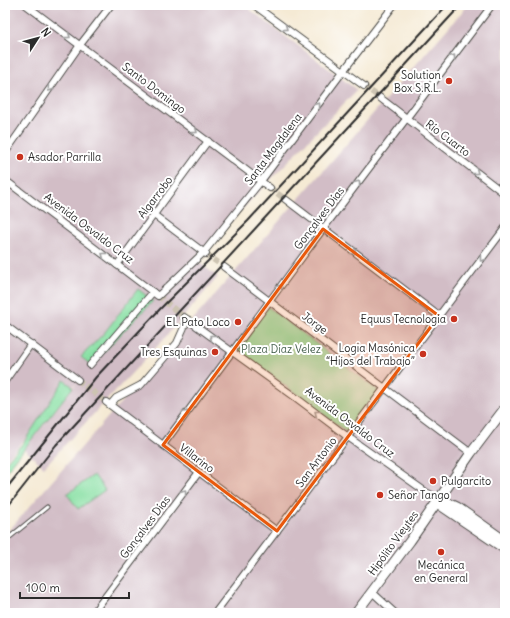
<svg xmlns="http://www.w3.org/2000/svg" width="510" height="618" font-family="Delius,sans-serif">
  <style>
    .industrial { fill: #d2bdc6 }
    .green { fill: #87dfa3; stroke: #598567 }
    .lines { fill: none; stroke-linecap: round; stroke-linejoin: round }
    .street-tunnel { stroke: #cdc4b2; stroke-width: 6; stroke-dasharray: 6 3; stroke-linecap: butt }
    .lane-casing { stroke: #494844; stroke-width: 5 }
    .street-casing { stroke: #494844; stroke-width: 8 }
    .secondary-casing { stroke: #494844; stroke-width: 11 }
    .lane { stroke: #fff; stroke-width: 3 }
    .street { stroke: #fff; stroke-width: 6 }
    .secondary { stroke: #fff; stroke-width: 9 }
    .rail { stroke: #2b2b2b; stroke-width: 2 }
    .oneway { stroke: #a0a0a0 }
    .marked { fill: #e8590c; fill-opacity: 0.2; stroke: #e8590c; stroke-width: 3; stroke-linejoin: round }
    .poi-dot { fill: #c8321e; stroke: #fff; stroke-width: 1.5 }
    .labels { text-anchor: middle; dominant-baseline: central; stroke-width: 4; stroke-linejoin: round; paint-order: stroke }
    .poi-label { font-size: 11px; fill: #2b2b2b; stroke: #fff; text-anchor: end }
    .street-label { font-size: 11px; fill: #2b2b2b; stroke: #fff }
    .park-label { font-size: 11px; fill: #47614f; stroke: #fff }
  </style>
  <rect width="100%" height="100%" fill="#fff"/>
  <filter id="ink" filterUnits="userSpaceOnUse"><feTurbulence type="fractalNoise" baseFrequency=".025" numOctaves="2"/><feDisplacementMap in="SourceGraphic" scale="8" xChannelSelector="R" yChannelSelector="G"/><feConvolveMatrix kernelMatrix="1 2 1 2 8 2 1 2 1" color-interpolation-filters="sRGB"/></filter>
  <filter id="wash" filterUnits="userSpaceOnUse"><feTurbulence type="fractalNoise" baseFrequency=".012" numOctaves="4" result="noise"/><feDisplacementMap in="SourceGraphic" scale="16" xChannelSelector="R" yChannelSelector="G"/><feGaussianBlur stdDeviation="0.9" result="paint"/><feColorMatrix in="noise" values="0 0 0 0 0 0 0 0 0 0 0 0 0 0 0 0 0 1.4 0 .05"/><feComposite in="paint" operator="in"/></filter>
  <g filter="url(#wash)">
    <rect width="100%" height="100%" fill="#f5ead4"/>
    <g class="industrial">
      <polygon points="5,5 244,5 357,90 166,288 197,261 218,277 162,341 44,467 24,449 79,380 5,461"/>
      <polygon points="468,5 505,5 505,613 5,613 5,535"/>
    </g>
    <g class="green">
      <polygon points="138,289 153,301 91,365 81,357 105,332"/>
      <polygon points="268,307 380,392 349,434 237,349"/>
      <polygon points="64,380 73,387 5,473 5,463 24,442"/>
      <polygon points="94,475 105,490 78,509 67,494"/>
    </g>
  </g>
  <g filter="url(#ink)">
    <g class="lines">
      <g class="street-tunnel">
        <polyline points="364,86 379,97"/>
        <polyline points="270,188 285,199"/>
        <polyline points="206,254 224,267"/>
        <polyline points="158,296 184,317"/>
        <polyline points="78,380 106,402"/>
      </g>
      <defs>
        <polyline id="lane" points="5,541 47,507"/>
        <g id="street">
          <polyline points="26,5 270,188"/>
          <polyline points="254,5 364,86"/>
          <polyline points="379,97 505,194"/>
          <polyline points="5,153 80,45 111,5"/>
          <polyline points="5,180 158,296 204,252 261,181 344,70 394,5"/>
          <polyline points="285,199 439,316"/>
          <polyline points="154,215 206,254"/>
          <polyline points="117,265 208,141"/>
          <polyline points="224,267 471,453"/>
          <polyline points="184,317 295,397 348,437 426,492 440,499"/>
          <polyline points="5,325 78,380"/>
          <polyline points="90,365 153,292"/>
          <polyline points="5,381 31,344"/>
          <polyline points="106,402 277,531"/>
          <polyline points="110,405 116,398 141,385 177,343 185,325 189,320"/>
          <polyline points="163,445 323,229 492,5"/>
          <polyline points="372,592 395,613"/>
          <polyline points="93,613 199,472"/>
          <polyline points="215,613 505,228"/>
        </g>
        <g id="secondary">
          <polyline points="440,499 457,507 505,541"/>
          <polyline points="437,503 505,549"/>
          <polyline points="356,613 410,541 471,453 505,408"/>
        </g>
      </defs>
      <use href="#lane" class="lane-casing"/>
      <use href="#street" class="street-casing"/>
      <use href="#secondary" class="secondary-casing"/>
      <use href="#lane" class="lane"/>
      <use href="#street" class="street"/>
      <use href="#secondary" class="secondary"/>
      <g class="rail">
        <polyline points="5,490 96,377 161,308 248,221 447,5"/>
        <polyline points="5,510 56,445 461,5"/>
      </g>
    </g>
    <defs><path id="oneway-chevron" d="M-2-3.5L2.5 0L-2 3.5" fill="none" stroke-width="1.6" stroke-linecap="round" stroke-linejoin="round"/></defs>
    <g class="oneway">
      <use href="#oneway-chevron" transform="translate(285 28) rotate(36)"/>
      <use href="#oneway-chevron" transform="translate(68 36) rotate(36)"/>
      <use href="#oneway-chevron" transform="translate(453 57) rotate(-53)"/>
      <use href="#oneway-chevron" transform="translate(50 89) rotate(125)"/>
      <use href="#oneway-chevron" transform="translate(318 105) rotate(-54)"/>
      <use href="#oneway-chevron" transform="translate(195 131) rotate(37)"/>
      <use href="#oneway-chevron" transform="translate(476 172) rotate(37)"/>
      <use href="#oneway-chevron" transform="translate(358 183) rotate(-53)"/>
      <use href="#oneway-chevron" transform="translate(354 252) rotate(37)"/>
      <use href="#oneway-chevron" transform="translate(104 255) rotate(-143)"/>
      <use href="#oneway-chevron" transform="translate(482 259) rotate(127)"/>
      <use href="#oneway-chevron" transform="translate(280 287) rotate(-53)"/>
      <use href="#oneway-chevron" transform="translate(212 337) rotate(-143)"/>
      <use href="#oneway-chevron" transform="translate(370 407) rotate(126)"/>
      <use href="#oneway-chevron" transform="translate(186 413) rotate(-54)"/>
      <use href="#oneway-chevron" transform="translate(317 413) rotate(-142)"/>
      <use href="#oneway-chevron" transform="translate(184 492) rotate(-53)"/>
    </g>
  </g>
  <path class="marked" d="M323 229 439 316 277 531 163 445Z"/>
  <g class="poi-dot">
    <circle cx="449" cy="81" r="4"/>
    <circle cx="20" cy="157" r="4"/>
    <circle cx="454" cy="319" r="4"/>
    <circle cx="238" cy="322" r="4"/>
    <circle cx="215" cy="352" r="4"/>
    <circle cx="423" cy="354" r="4"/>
    <circle cx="433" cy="481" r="4"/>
    <circle cx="380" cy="495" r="4"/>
    <circle cx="441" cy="552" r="4"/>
  </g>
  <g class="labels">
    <g class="poi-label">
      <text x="441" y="75">Solution<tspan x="441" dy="13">Box S.R.L.</tspan></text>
      <text x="28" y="157" text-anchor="start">Asador Parrilla</text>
      <text x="446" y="319">Equus Tecnología</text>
      <text x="230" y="322">EL Pato Loco</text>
      <text x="415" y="348">Logia Masónica<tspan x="415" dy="13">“Hijos del Trabajo”</tspan></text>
      <text x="207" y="352">Tres Esquinas</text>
      <text x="441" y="481" text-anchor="start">Pulgarcito</text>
      <text x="388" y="495" text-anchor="start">Señor Tango</text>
      <text x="441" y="565" text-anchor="middle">Mecánica<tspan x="441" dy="13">en General</tspan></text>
    </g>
    <g class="street-label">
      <text transform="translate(154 88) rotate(37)">Santo Domingo</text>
      <text transform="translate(448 138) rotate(37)">Río Cuarto</text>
      <text transform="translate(273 149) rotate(-53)">Santa Magdalena</text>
      <text transform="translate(155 197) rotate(-53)">Algarrobo</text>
      <text transform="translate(319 218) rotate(-53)">Gonçalves Días</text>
      <text transform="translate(89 228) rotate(37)">Avenida Osvaldo Cruz</text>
      <text transform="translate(315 323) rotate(37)">Jorge</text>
      <text transform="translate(350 422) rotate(37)">Avenida Osvaldo Cruz</text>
      <text transform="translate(197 458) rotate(37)">Villarino</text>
      <text transform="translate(316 462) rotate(-53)">San Antonio</text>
      <text transform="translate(145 527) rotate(-53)">Gonçalves Días</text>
      <text transform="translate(393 543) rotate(-54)">Hipólito Vieytes</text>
    </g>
    <g class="park-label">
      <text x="281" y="349">Plaza Díaz Velez</text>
    </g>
  </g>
  <rect width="510" height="618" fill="none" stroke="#fff" stroke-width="20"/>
  <g transform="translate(38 38) rotate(54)" stroke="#ffffff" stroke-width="3" paint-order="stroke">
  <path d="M0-3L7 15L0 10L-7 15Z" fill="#2b2b2b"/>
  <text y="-6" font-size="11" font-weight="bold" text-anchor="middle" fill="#2b2b2b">N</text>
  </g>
  <path d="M20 592v6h109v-6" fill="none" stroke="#2b2b2b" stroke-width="2"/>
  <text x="26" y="592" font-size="12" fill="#2b2b2b" stroke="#ffffff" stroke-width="3" paint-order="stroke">100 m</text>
</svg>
